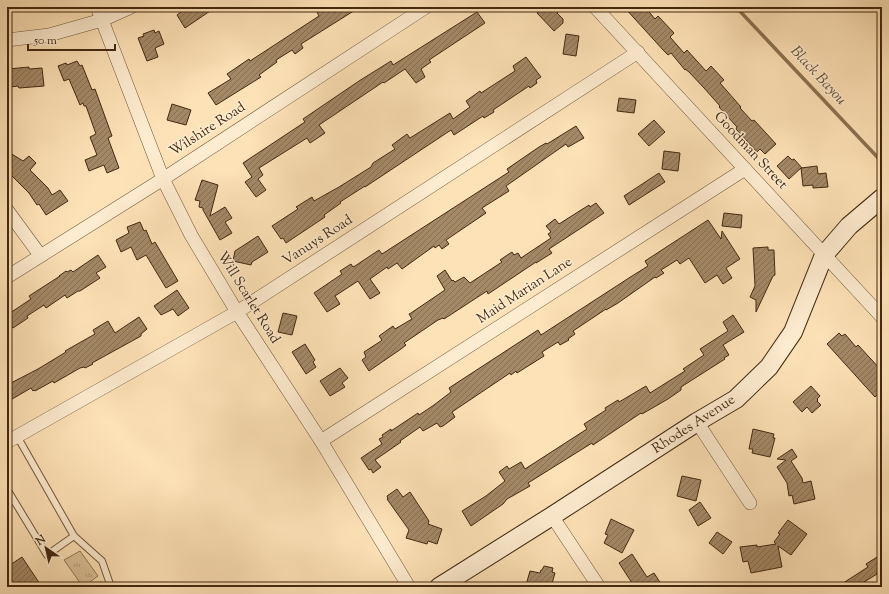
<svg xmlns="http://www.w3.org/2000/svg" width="889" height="594" font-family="'Sorts Mill Goudy',serif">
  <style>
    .grass { fill: url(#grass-tufts); stroke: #907656 }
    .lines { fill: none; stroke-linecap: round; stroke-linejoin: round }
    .stream { stroke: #8c7252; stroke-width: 3.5 }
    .building { fill: url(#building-hatch); stroke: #422910 }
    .lane-casing { stroke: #71573a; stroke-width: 8 }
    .street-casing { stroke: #71573a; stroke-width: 14 }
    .secondary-casing { stroke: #422910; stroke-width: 20 }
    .path { stroke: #422910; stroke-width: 2; stroke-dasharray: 1 2; stroke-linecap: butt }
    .lane { stroke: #feecd0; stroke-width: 6 }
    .street { stroke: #feecd0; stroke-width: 13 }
    .secondary { stroke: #feecd0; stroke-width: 18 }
    .labels { text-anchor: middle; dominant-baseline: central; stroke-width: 3; stroke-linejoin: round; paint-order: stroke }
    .street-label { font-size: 14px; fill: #422910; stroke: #feecd0 }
    .water-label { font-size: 15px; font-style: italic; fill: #674e31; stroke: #feecd0 }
  </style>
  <defs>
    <pattern id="grass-tufts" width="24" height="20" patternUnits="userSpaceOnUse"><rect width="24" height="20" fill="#dec39b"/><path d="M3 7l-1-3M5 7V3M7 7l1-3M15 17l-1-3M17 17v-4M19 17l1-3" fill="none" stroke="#b69e7d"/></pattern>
    <pattern id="building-hatch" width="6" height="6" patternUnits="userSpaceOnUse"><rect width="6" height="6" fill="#a48967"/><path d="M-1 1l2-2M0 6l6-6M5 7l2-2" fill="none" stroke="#877053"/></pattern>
  </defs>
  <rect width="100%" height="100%" fill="#fee2b7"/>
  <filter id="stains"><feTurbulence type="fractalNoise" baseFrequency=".005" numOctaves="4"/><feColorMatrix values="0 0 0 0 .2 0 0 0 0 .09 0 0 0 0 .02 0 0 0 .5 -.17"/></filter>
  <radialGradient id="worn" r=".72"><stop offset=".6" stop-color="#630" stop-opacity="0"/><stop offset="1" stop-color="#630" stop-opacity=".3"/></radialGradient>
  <polygon class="grass" points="80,551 98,576 83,587 64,560"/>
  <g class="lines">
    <polyline class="stream" points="736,7 882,162"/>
  </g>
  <g class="building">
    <polygon points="187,7 216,7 185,28 177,15"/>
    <polygon points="324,7 360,7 301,44 303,48 295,54 292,50 276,60 277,62 259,75 261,77 216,105 208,93 231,79 227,74 249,59 250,61 319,16 317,12"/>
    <polygon points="544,7 554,7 558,12 557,13 563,19 563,23 554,31 537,13"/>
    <polygon points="624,7 645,7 655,19 658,16 674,33 670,37 684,53 687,50 706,71 711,66 724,80 720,83 741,107 740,108 752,121 754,120 776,144 765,154 760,149 757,152 736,129 737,127 719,107 720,106 704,88 689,72 685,69 685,70 671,53 668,55 664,51"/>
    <polygon points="477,12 485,23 429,60 431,62 421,69 425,77 416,83 405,69 384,83 383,82 319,125 325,133 310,143 307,138 259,168 263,175 258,179 266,190 256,197 245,182 252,177 243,163 305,122 303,119 359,81 391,61 393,65"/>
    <polygon points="154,30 155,33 159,31 164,44 155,48 158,57 147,61 138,38 144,36 143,34"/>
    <polygon points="566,34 579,36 576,56 563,54"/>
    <polygon points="526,57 541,77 536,80 537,83 530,88 529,86 493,110 494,112 484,118 483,116 454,135 451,130 365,187 365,186 340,202 341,203 324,215 325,217 286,243 283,238 281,239 272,226 298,209 296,207 312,197 314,201 339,187 371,167 373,163 395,149 392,145 407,134 410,138 450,113 453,119 470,107 466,101 480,91 481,93 515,71 513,66"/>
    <polygon points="77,61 80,66 82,65 92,90 95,89 112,136 108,138 119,168 107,173 104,165 89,171 85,160 97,155 90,137 96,134 86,106 84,106 83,103 80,105 69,79 64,81 58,66 66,63 67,65"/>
    <polygon points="29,67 29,69 42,68 44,86 19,88 18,86 10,87 8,69"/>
    <polygon points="619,98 636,100 634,113 617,111"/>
    <polygon points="172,104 191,110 186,125 167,120"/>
    <polygon points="654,120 665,132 649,146 638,134"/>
    <polygon points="576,126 584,138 568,147 566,144 506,186 509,191 482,208 486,213 446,240 449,244 442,249 439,245 435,248 434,246 402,269 397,263 388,269 387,267 370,279 380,293 370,299 358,281 335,296 340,304 327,312 314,293 342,274 340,271 351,264 353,267 355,266 379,250 382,254 509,172 507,169 539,147 546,143 547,144"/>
    <polygon points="7,151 23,161 29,156 36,163 30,170 48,188 52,195 60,190 68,201 46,215 39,204 37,205 29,193 7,171"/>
    <polygon points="664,151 680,153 678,171 662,169"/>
    <polygon points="788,156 792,160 794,159 802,168 801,168 817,166 818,174 826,173 828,187 813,188 813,185 803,186 801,168 789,179 777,166"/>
    <polygon points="659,173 665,182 629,205 624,196"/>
    <polygon points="202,180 218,185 210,216 225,207 232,218 225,222 232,233 220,240 203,210 203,208 199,207 200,201 195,200"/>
    <polygon points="596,203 604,213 549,249 552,253 536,263 536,262 488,294 487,291 444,319 443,318 438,320 404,343 406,345 401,349 369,371 362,360 366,357 364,352 381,341 382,340 379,336 393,326 395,329 412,319 409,314 411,313 445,290 437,276 445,270 452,281 453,280 455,282 464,277 470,283 502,262 500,260 512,252 514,255 518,253 521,258 551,238 548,234 551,232 546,226 555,219 559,224 589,205 590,207"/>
    <polygon points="724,213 742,215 741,228 722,226"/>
    <polygon points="708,220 721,239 722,231 740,259 726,268 732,278 723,284 717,275 705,283 689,258 680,264 677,260 661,270 664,273 656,278 655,277 618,303 606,310 606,309 573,331 575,334 568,339 569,340 560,345 558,342 542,352 544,356 517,373 516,371 511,375 510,373 452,412 455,417 443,426 440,427 437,423 423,431 420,427 400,441 401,442 375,460 381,467 373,473 371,469 369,470 361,458 382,444 379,439 383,437 382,435 391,429 391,431 418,413 419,415 434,405 451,392 449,388 538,330 541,335 632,276 648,266 645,261"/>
    <polygon points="140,222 144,231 146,230 152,244 155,242 178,281 166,288 146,255 137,260 131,247 121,252 116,240 129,233 127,227"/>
    <polygon points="258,236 268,252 252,262 251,265 233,261 235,251"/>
    <polygon points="768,247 768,250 774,250 775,275 773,276 756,312 756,300 750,297 755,286 753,248"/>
    <polygon points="98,255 106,267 96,273 100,278 80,291 78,291 67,298 65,295 46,308 44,305 27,316 28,318 13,328 7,319 7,315 31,299 29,296 60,276 59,276 66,271 67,272 71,270 73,272"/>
    <polygon points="177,290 189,308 178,316 173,309 161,315 154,306"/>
    <polygon points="283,313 297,316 292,335 278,332"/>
    <polygon points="733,315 744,332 723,345 729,355 724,358 725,359 681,387 681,390 668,399 642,414 641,413 593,445 592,443 528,483 530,486 507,499 503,504 471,526 462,511 486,496 505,481 499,472 507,466 509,469 521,462 525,469 587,429 584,424 606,410 605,408 618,400 619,402 646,386 650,393 685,371 683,369 704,355 700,349 728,331 723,322"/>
    <polygon points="139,317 147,329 141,334 141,336 92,363 93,364 85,368 84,367 80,368 54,383 53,381 35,391 34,390 33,391 31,388 7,402 7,385 38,369 66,352 65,351 95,334 93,330 108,321 115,333"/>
    <polygon points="839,333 842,336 845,334 856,347 858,345 882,371 882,390 875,397 827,344"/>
    <polygon points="305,344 315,360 313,362 316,367 306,374 292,352"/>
    <polygon points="340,368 348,378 342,383 345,387 330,396 320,381"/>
    <polygon points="811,386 820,396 817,399 818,400 817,401 821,405 812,413 807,407 802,412 793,402"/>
    <polygon points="753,429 774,434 773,438 775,438 770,457 752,453 753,449 749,449"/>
    <polygon points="792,449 797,457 791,461 802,478 803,483 811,481 815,499 794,504 792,495 789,496 787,483 777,467 786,460 777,459"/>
    <polygon points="682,476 701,480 696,501 677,496"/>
    <polygon points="397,489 403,497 410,492 429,521 428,524 442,529 437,544 428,541 427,544 406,538 409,530 387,499 388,499 387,496"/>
    <polygon points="700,502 711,518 698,526 689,510"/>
    <polygon points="611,519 634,530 622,553 604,543 608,535 605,534"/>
    <polygon points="788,520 807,534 791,555 778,546 782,567 751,573 748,561 743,562 740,547 757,545 757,547 776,544 774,542 780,534 778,533"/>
    <polygon points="717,532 732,542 723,554 709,543"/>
    <polygon points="632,554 647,577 654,573 663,587 632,587 634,586 619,563"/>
    <polygon points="882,554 882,569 876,573 877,574 864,582 868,587 837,587 868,567 866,564"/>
    <polygon points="22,557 42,587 7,587 7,567"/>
    <polygon points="544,566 553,568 552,572 555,573 551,587 535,587 526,585 530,571 540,573 541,570 542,570"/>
  </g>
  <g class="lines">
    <defs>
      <g id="lane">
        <polyline points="7,489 47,555 74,536 17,436"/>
        <polyline points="74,536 102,561 111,587"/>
      </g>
      <g id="street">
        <polyline points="97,7 163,179 191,235 237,312 321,441 409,587"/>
        <polyline points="595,7 882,317"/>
        <polyline points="7,40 49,35 102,20 131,7"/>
        <polyline points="7,210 40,255"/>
        <polyline points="7,277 163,179 426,7"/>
        <polyline points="697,422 750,503"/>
        <polyline points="321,441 745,169"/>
        <polyline points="7,442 237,312 638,52"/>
        <polyline points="552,516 599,587"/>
      </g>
      <polyline id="secondary" points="439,587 552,516 697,422 736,399 769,367 793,332 824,255 849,226 882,198"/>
    </defs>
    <use href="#lane" class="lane-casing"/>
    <use href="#street" class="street-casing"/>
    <use href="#secondary" class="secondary-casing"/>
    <polyline class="path" points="93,587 101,582"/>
    <use href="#lane" class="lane"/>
    <use href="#street" class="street"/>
    <use href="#secondary" class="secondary"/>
  </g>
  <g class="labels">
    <g class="street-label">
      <text transform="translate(208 130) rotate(-33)">Wilshire Road</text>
      <text transform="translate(750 151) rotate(47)">Goodman Street</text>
      <text transform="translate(318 241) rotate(-33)">Vanuys Road</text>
      <text transform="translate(525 291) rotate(-33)">Maid Marian Lane</text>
      <text transform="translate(248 298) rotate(58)">Will Scarlet Road</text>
      <text transform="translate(694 425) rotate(-33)">Rhodes Avenue</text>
    </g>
    <g class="water-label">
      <text transform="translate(818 76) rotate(47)">Black Bayou</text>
    </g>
  </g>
  <rect width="889" height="594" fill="none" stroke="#fee2b7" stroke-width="24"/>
  <rect x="8" y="8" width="873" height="578" fill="none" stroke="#422910" stroke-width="2"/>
  <rect x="12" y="12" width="865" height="570" fill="none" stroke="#422910"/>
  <g transform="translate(46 548) rotate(326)" stroke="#feecd0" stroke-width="3" paint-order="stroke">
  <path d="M0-3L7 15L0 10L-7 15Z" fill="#422910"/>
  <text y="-6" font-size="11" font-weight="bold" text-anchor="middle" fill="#422910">N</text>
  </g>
  <path d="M28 44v6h87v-6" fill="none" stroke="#422910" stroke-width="2"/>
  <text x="34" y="44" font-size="12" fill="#422910" stroke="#feecd0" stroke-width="3" paint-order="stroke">50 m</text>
  <rect width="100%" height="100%" filter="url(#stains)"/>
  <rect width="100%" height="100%" fill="url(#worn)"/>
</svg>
